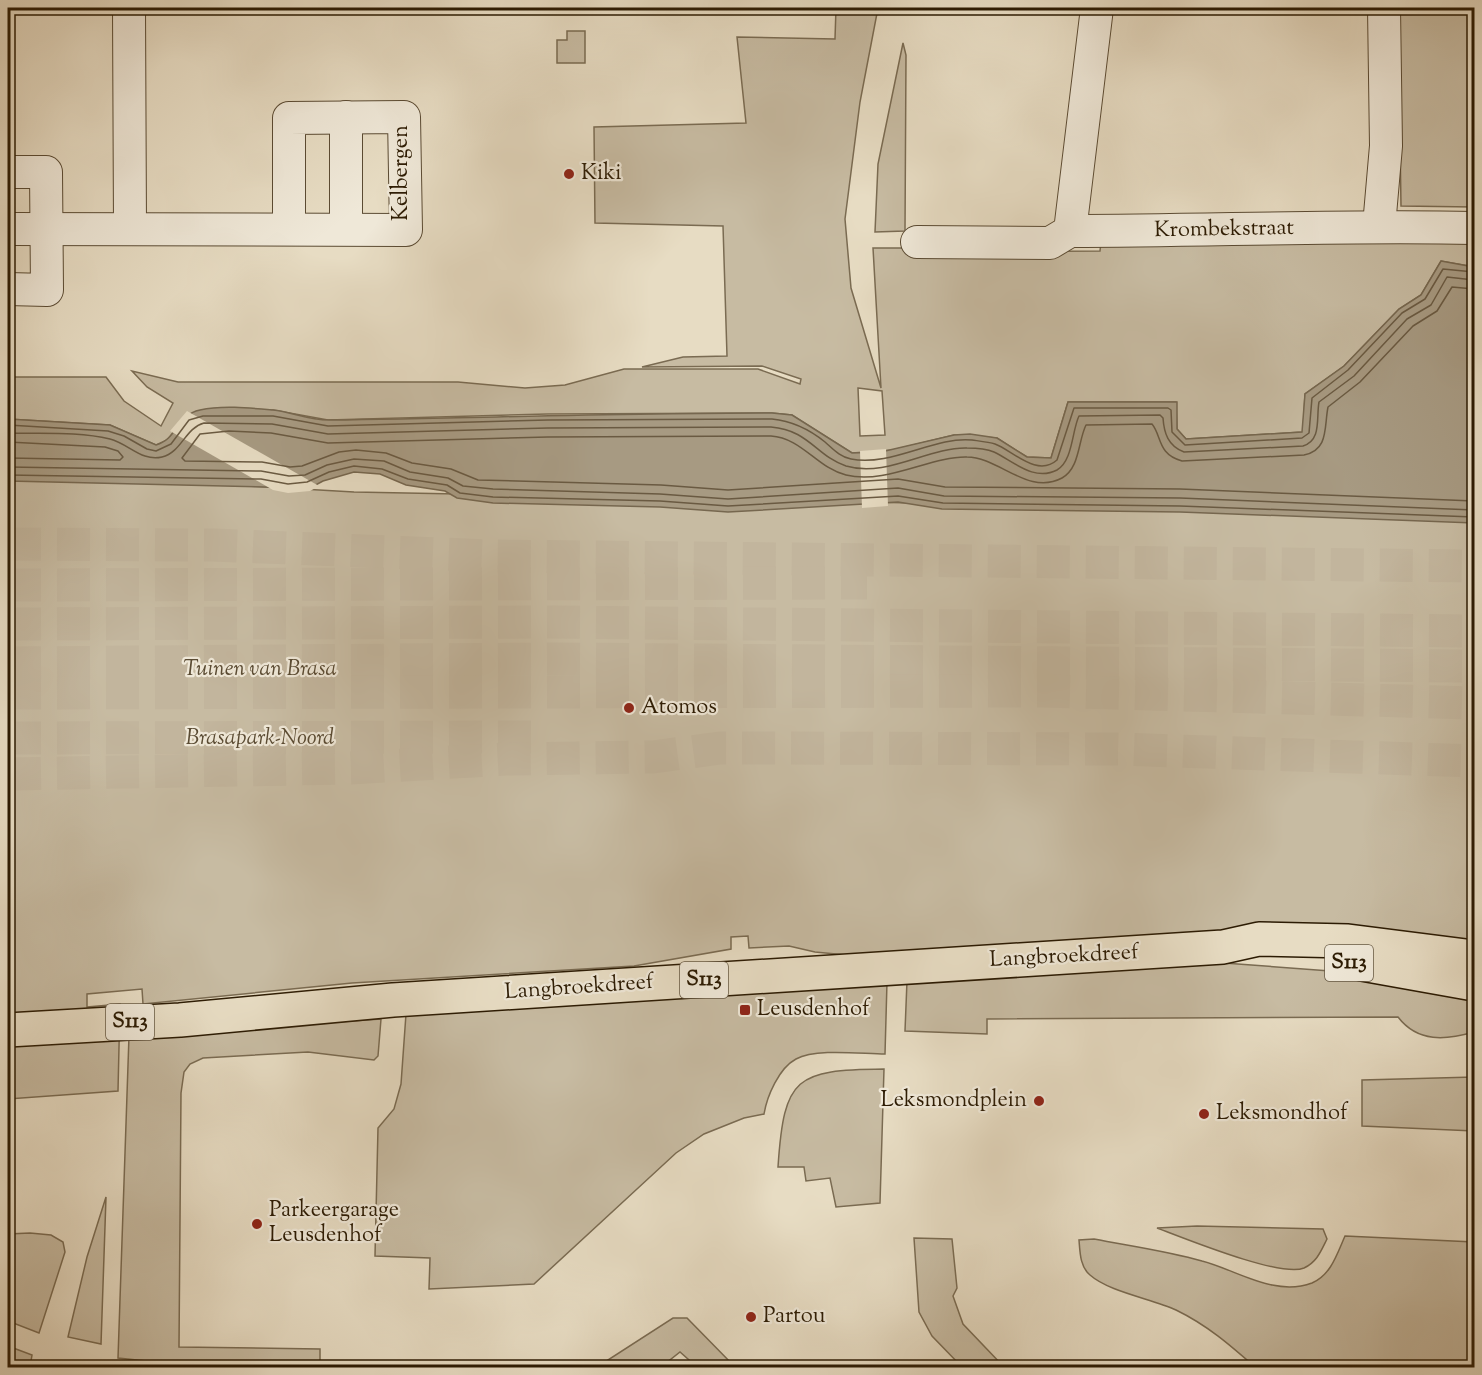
<svg xmlns="http://www.w3.org/2000/svg" width="1482" height="1375" font-family="'Sorts Mill Goudy',serif">
  <style>
    .green { fill: #c7bba2; stroke: #7a6b52; stroke-width: 1.5; fill-rule: evenodd }
    .water { fill: #a79a82; stroke: #76674f; stroke-width: 1.5 }
    .pier { fill: #e7dcc3 }
    .lines { fill: none; stroke-linecap: round; stroke-linejoin: round }
    .shore { stroke: #6a5a42; stroke-width: 1.5 }
    .highway-tunnel { stroke: #c2b59d; stroke-width: 33; stroke-dasharray: 33 16; stroke-linecap: butt }
    .minor-casing { stroke: #5b4b33; stroke-width: 34 }
    .major-casing { stroke: #2c1b03; stroke-width: 36 }
    .minor { stroke: #efe8d8; stroke-width: 32 }
    .major { stroke: #e7dcc3; stroke-width: 33 }
    .poi-dot { fill: #8f2418; stroke: #efe8d8; stroke-width: 2 }
    .labels { text-anchor: middle; dominant-baseline: central; stroke-width: 4.5; stroke-linejoin: round; paint-order: stroke }
    .shield { fill: #efe8d8; stroke: #665843; stroke-width: 1.5 }
    .shield-label { font-size: 21px; font-weight: bold; fill: #2c1b03 }
    .street-label { font-size: 22px; fill: #2c1b03; stroke: #efe8d8 }
    .poi-label { font-size: 22px; fill: #2c1b03; stroke: #efe8d8; text-anchor: start }
    .park-label { font-size: 22px; font-style: italic; fill: #5a4b33; stroke: #efe8d8 }
  </style>
  <rect width="100%" height="100%" fill="#e7dcc3"/>
  <filter id="stains"><feTurbulence type="fractalNoise" baseFrequency=".00333" numOctaves="4"/><feColorMatrix values="0 0 0 0 .2 0 0 0 0 .09 0 0 0 0 .02 0 0 0 .5 -.17"/></filter>
  <radialGradient id="worn" r=".72"><stop offset=".6" stop-color="#630" stop-opacity="0"/><stop offset="1" stop-color="#630" stop-opacity=".3"/></radialGradient>
  <g class="green">
    <path d="M836 8H878L860 102 845 219 851 288 881 388 873 248H914V252L1100 251 1101 242 1474 240V267L1441 261 1421 295 1399 309 1344 366 1305 394 1303 432 1186 439 1177 429 1176 402H1068L1051 458 1027 457 997 438 954 435 893 450 852 453 792 415 772 413 548 414 328 420 273 410H202L176 429 167 440 156 445 110 425 8 419V377H106L124 401 161 426 173 403 147 387 132 371 178 382H458L525 388 565 385 624 369H758L800 384 801 379 762 366 642 367 683 357 727 356 723 226 595 223 594 127 746 123 737 37 835 39ZM858 388 882 391 885 435 860 436Z"/>
    <polygon points="1398,8 1474,8 1474,207 1401,206"/>
    <polygon points="567,31 585,31 585,63 557,63 557,40 567,40"/>
    <polygon points="903,43 906,55 905,231 875,232 878,164"/>
    <polygon points="126,479 354,492 1474,514 1474,948 857,956 815,952 789,946 749,948 748,936 731,937 731,949 634,966 352,983 143,1004 142,989 87,994 87,1007 120,1004 118,1091 8,1099 8,480"/>
    <path d="M1224 963 1357 973 1474 996V1032C1446 1040 1418 1043 1398 1017L987 1019V1034L905 1031 907 981Z"/>
    <path d="M887 982 885 1054C862 1054 816 1048 796 1059 779 1068 767 1096 764 1114L744 1118 704 1134 676 1153 534 1284 429 1289 430 1258 375 1256 378 1128 394 1109 401 1084 406 1014Z"/>
    <polygon points="381,1019 378,1056 374,1060 308,1052 203,1058 190,1064 184,1072 181,1093 179,1347 320,1349 320,1367 213,1368 118,1358 129,1036"/>
    <path d="M884 1069 880 1203 836 1207 830 1178 806 1181 804 1167H778C784 1076 796 1070 884 1069Z"/>
    <polygon points="1474,1077 1474,1131 1362,1126 1362,1080"/>
    <polygon points="106,1197 101,1344 68,1337 87,1257"/>
    <path d="M1197 1226 1323 1229 1327 1239C1321 1251 1317 1262 1304 1268 1281 1278 1184 1238 1157 1228Z"/>
    <polygon points="30,1233 51,1235 63,1242 65,1252 39,1333 8,1321 8,1234"/>
    <path d="M1345 1236 1474 1242V1367H1255C1230 1345 1207 1325 1176 1310 1153 1299 1109 1292 1090 1275 1080 1267 1080 1252 1079 1240L1094 1239C1130 1246 1167 1251 1202 1261 1237 1270 1274 1297 1312 1283 1331 1275 1337 1254 1345 1236Z"/>
    <polygon points="914,1238 952,1239 957,1288 953,1296 963,1324 1004,1367 962,1367 932,1336 919,1312"/>
    <polygon points="673,1318 687,1318 735,1367 697,1367 680,1352 661,1367 597,1367"/>
    <polygon points="8,1346 32,1355 30,1367 8,1367"/>
  </g>
  <path class="water" d="M1441 261 1474 267V523L1180 512 942 509 898 502 728 512 660 507 493 503 457 498 445 491 406 485 380 474 354 472 323 481 310 488 8 481V419L110 425 156 445C178 439 176 415 200 410 222 405 251 408 273 410 292 412 311 421 331 420 478 418 625 413 772 413L792 415 852 453 881 452 954 435 970 434 997 438 1027 457 1051 458 1068 402H1177V429L1186 439 1302 432 1305 394 1344 366 1399 309 1421 295Z"/>
  <g class="pier">
    <polygon points="187,411 319,486 310,491 288,493 273,490 170,431"/>
    <polygon points="886,449 888,506 862,508 860,451"/>
  </g>
  <g class="lines">
    <g class="shore">
      <path d="M1474 289 1452 287 1437 311 1413 326 1360 382 1328 407C1324 427 1329 450 1304 455L1182 461C1157 454 1162 436 1152 424L1086 425C1078 441 1080 468 1062 478 1028 496 999 457 967 457 931 456 886 485 846 475 817 468 802 438 771 436L548 437 328 443 271 433 229 431 200 434 182 458 185 461 262 462 290 467 302 466 339 452 356 450 386 453 412 463 451 469 478 480 661 485 728 490 898 479 945 487 1180 489 1474 501"/>
      <path d="M8 425 108 431 124 436 147 449 156 451 171 444 189 420 203 416H273L328 426 548 420 772 419C792 421 809 429 825 442 833 449 840 457 851 459 891 467 935 436 972 440 979 441 989 442 995 444 1012 450 1037 478 1057 460L1074 408H1168L1171 410 1172 432 1185 445 1302 438 1309 433 1312 398 1348 370 1402 313 1425 299 1443 269 1474 272"/>
      <path d="M8 433C41 434 78 431 110 439 129 444 142 462 162 457 182 452 185 428 204 423L272 424 328 434 548 428 771 427C809 430 816 456 846 466 887 478 928 447 967 448 975 448 987 449 994 452 1013 461 1034 482 1057 470 1073 461 1072 430 1079 416L1160 415 1163 418C1164 433 1168 446 1184 452L1303 446C1322 440 1316 418 1319 402L1354 376 1407 319 1431 305 1447 277 1474 280"/>
      <polyline points="8,442 105,447 118,451 123,457 120,460 8,458"/>
      <polyline points="8,467 261,471 289,476 305,475 327,465 354,459 384,461 410,472 448,478 463,486 493,489 660,494 728,499 898,488 944,496 1180,498 1474,510"/>
      <polyline points="8,475 261,479 288,484 307,482 329,472 354,466 382,469 408,479 447,485 460,493 493,497 660,501 728,506 898,496 943,503 1180,506 1474,517"/>
    </g>
    <g class="highway-tunnel">
      <polyline points="8,544 213,545 491,556 1474,566"/>
      <polyline points="8,585 867,583"/>
      <polyline points="8,624 549,622 1474,631"/>
      <polyline points="8,663 551,659 1474,666"/>
      <polyline points="8,693 1044,691 1474,703"/>
      <polyline points="8,738 534,737"/>
      <polyline points="8,774 351,768 506,759 653,757 720,748 781,748 1118,749 1474,761"/>
    </g>
    <defs>
      <g id="minor">
        <polyline points="129,8 130,228"/>
        <polyline points="8,172 46,172 47,290 8,289"/>
        <polyline points="1379,226 1386,146 1384,8"/>
        <polyline points="8,229 406,230 404,117 289,118 289,229"/>
        <polyline points="346,229 346,117"/>
        <path d="M1070 231C1205 231 1340 225 1474 228"/>
        <polyline points="917,242 1050,243 1070,231 1097,8"/>
      </g>
      <g id="major">
        <polyline points="1362,964 1474,984"/>
        <polyline points="8,1030 180,1020 393,1000 1223,947 1259,939 1348,941 1474,957"/>
      </g>
    </defs>
    <use href="#minor" class="minor-casing"/>
    <use href="#major" class="major-casing"/>
    <use href="#minor" class="minor"/>
    <use href="#major" class="major"/>
  </g>
  <g class="poi-dot">
    <circle cx="569" cy="174" r="6"/>
    <circle cx="629" cy="708" r="6"/>
    <rect x="739" y="1004" width="12" height="12" rx="3"/>
    <circle cx="1039" cy="1101" r="6"/>
    <circle cx="1204" cy="1114" r="6"/>
    <circle cx="257" cy="1224" r="6"/>
    <circle cx="751" cy="1317" r="6"/>
  </g>
  <g class="labels">
    <g class="shield">
      <rect x="1325" y="945" width="48" height="36" rx="4.5"/>
      <rect x="680" y="962" width="48" height="36" rx="4.5"/>
      <rect x="106" y="1004" width="48" height="36" rx="4.5"/>
    </g>
    <g class="shield-label">
      <text x="1349" y="963">S113</text>
      <text x="704" y="980">S113</text>
      <text x="130" y="1022">S113</text>
    </g>
    <g class="street-label">
      <text transform="translate(402 173) rotate(-90)">Kelbergen</text>
      <text transform="translate(1224 230) rotate(-1)">Krombekstraat</text>
      <text transform="translate(1064 957) rotate(-3)">Langbroekdreef</text>
      <text transform="translate(579 988) rotate(-4)">Langbroekdreef</text>
    </g>
    <g class="poi-label">
      <text x="581" y="174">Kiki</text>
      <text x="641" y="708">Atomos</text>
      <text x="757" y="1010">Leusdenhof</text>
      <text x="1027" y="1101" text-anchor="end">Leksmondplein</text>
      <text x="1216" y="1114">Leksmondhof</text>
      <text x="269" y="1211">Parkeergarage<tspan x="269" dy="25">Leusdenhof</tspan></text>
      <text x="763" y="1317">Partou</text>
    </g>
    <g class="park-label">
      <text x="260" y="670">Tuinen van Brasa</text>
      <text x="260" y="739">Brasapark-Noord</text>
    </g>
  </g>
  <rect width="1482" height="1375" fill="none" stroke="#e7dcc3" stroke-width="30"/>
  <rect x="9" y="9" width="1464" height="1357" fill="none" stroke="#2c1b03" stroke-width="3"/>
  <rect x="15" y="15" width="1452" height="1345" fill="none" stroke="#2c1b03" stroke-width="1.5"/>
  <rect width="100%" height="100%" filter="url(#stains)"/>
  <rect width="100%" height="100%" fill="url(#worn)"/>
</svg>
